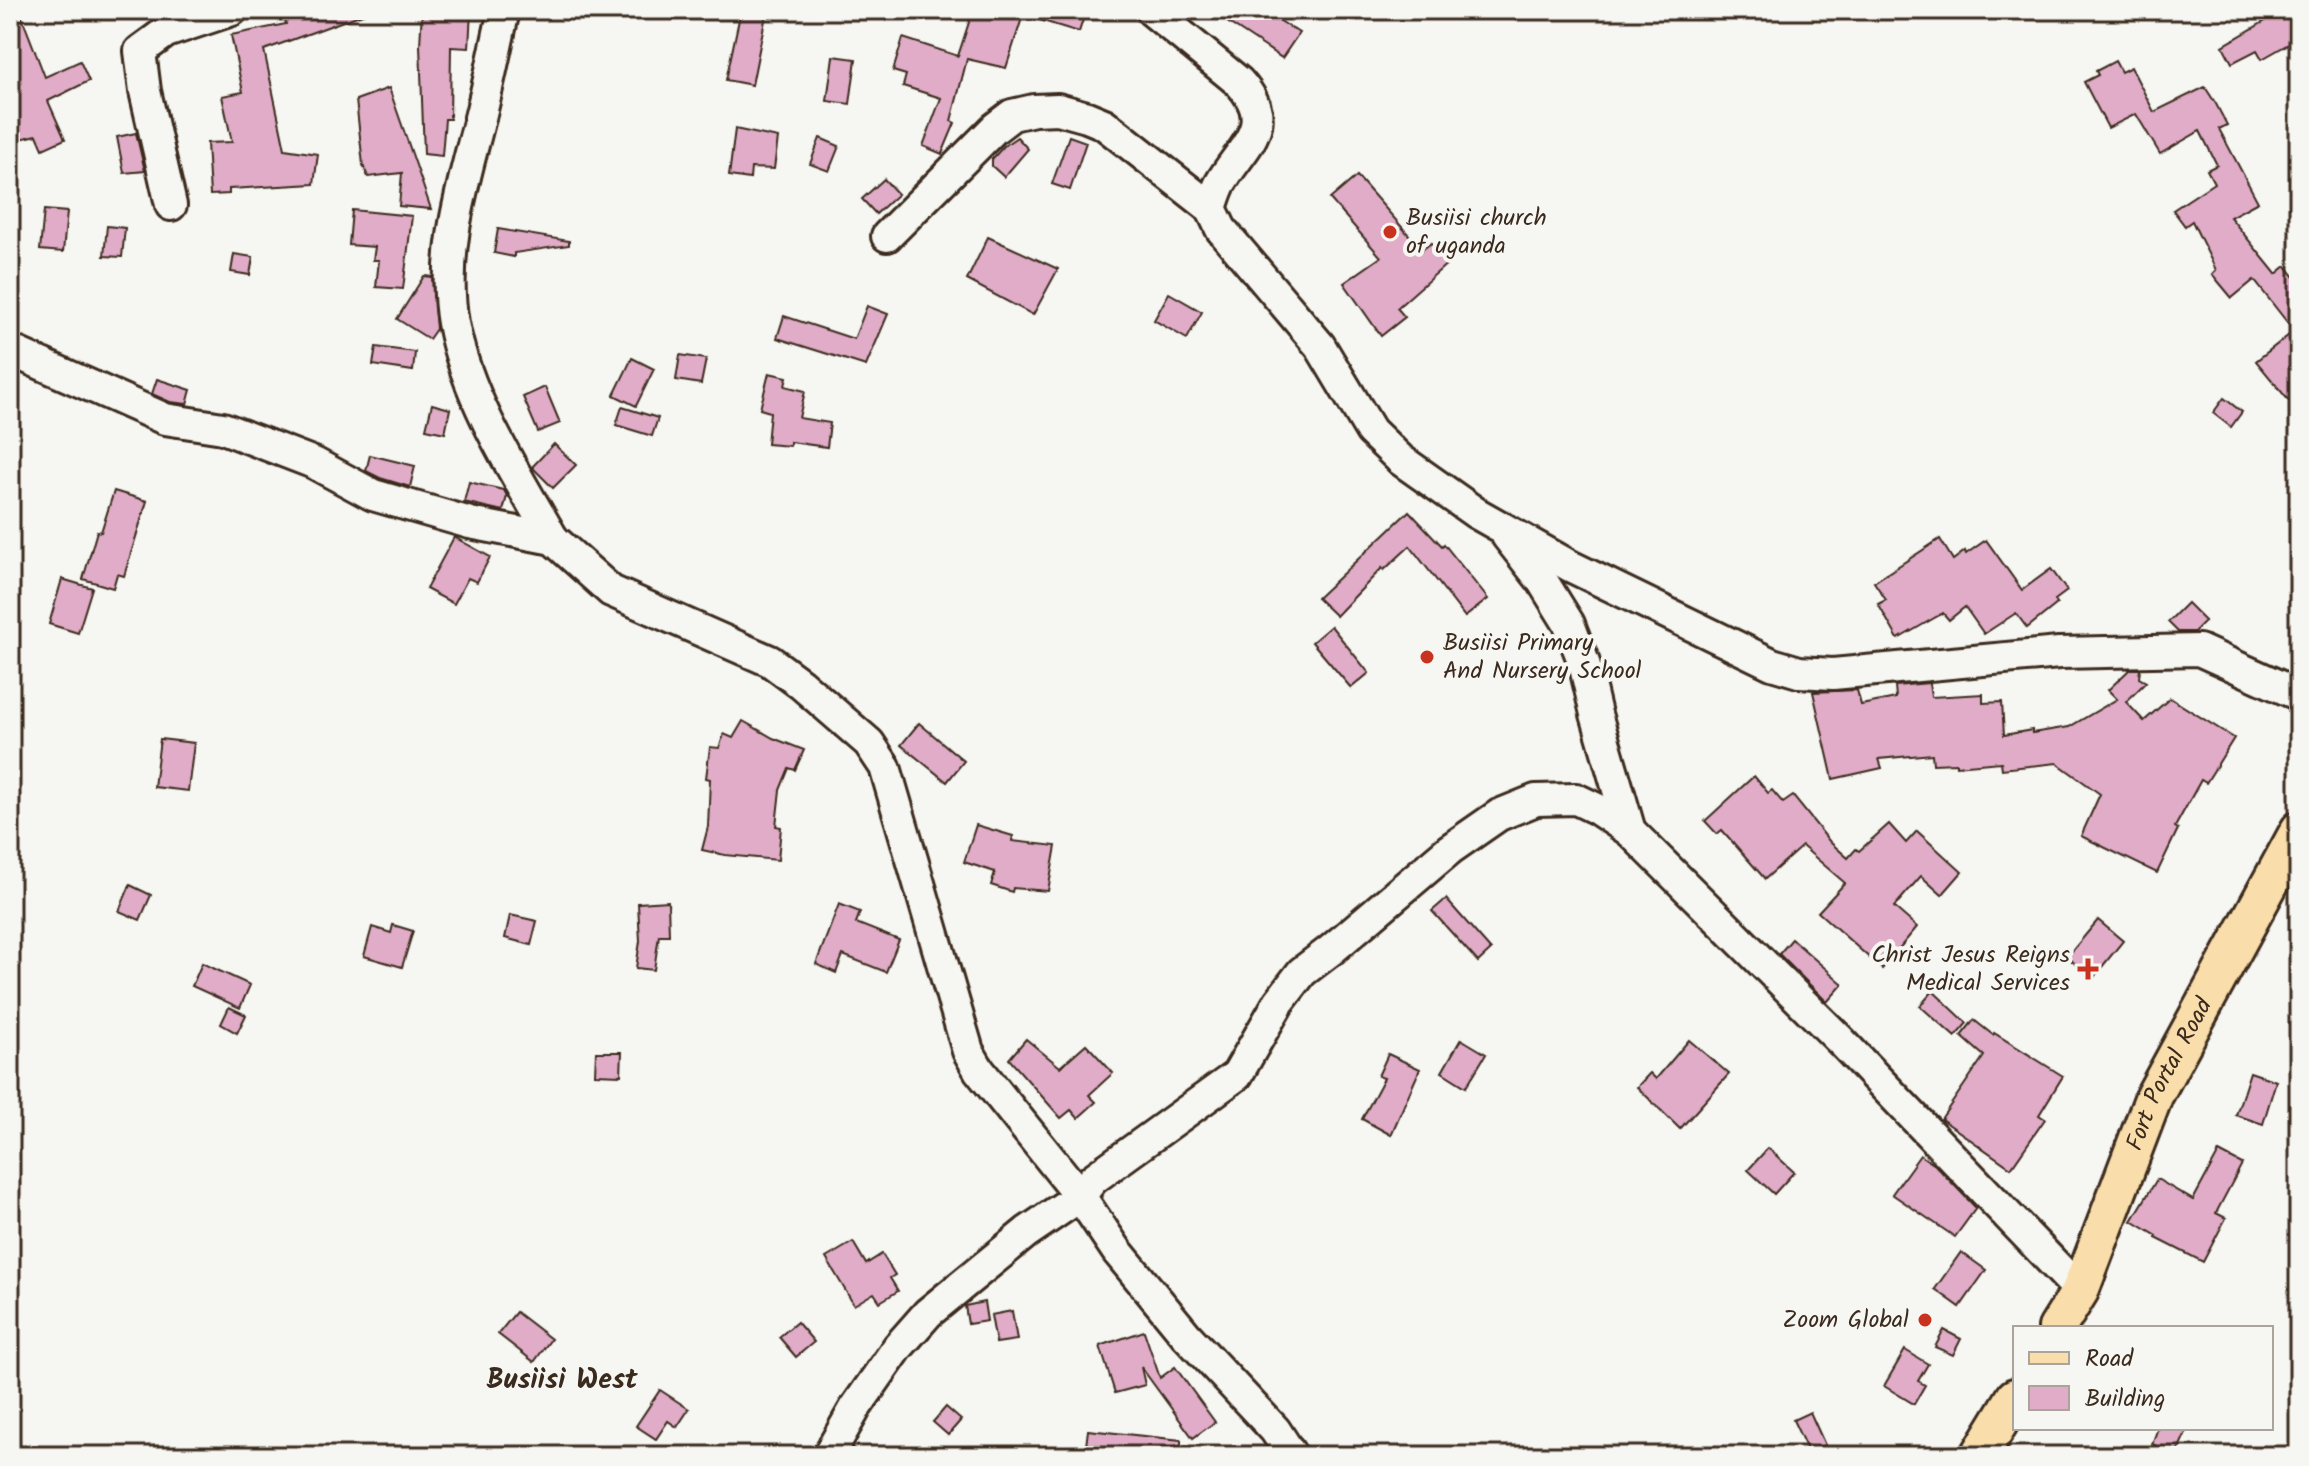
<svg xmlns="http://www.w3.org/2000/svg" width="2309" height="1466" font-family="Kalam,sans-serif">
  <style>
    .building { fill: #e0acc7; stroke: #3b2a1e; stroke-width: 2 }
    .lines { fill: none; stroke-linecap: round; stroke-linejoin: round }
    .minor-casing { stroke: #3b2a1e; stroke-width: 36 }
    .major-casing { stroke: #3b2a1e; stroke-width: 42 }
    .minor { stroke: #f6f6f2; stroke-width: 30 }
    .major { stroke: #f9deab; stroke-width: 36 }
    .poi-dot { fill: #c8321e; stroke: #f6f6f2; stroke-width: 3 }
    .labels { text-anchor: middle; dominant-baseline: central; stroke-width: 8; stroke-linejoin: round; paint-order: stroke }
    .poi-label { font-size: 24px; fill: #3b2a1e; stroke: #f6f6f2; text-anchor: start }
    .street-label { font-size: 24px; fill: #3b2a1e; stroke: #f6f6f2 }
    .quarter-label { font-size: 28px; font-weight: bold; fill: #3b2a1e; stroke: #f6f6f2 }
  </style>
  <rect width="100%" height="100%" fill="#f6f6f2"/>
  <filter id="ink" filterUnits="userSpaceOnUse"><feTurbulence type="fractalNoise" baseFrequency=".0125" numOctaves="2"/><feDisplacementMap in="SourceGraphic" scale="16" xChannelSelector="R" yChannelSelector="G"/><feConvolveMatrix kernelMatrix="1 2 1 2 8 2 1 2 1" color-interpolation-filters="sRGB"/></filter>
  <g filter="url(#ink)">
    <g class="building">
      <polygon points="10,10 19,10 45,77 80,61 89,81 48,101 65,139 43,149 37,135 12,141"/>
      <polygon points="293,10 368,12 264,50 285,149 318,154 314,184 229,189 229,194 210,195 207,143 232,142 222,96 243,92 231,35 286,24 283,14"/>
      <polygon points="422,10 471,10 469,48 451,47 450,119 445,119 442,156 424,154 420,45"/>
      <polygon points="741,10 767,10 752,85 726,80"/>
      <polygon points="973,10 1086,10 1079,32 1023,15 1006,68 967,59 951,121 955,123 942,154 923,146 941,98 903,86 906,75 893,71 903,38 958,56"/>
      <polygon points="1209,10 1263,10 1299,33 1282,58"/>
      <polygon points="2284,10 2293,10 2299,20 2299,38 2262,59 2257,50 2232,63 2223,46"/>
      <polygon points="833,56 856,59 850,104 827,101"/>
      <polygon points="2115,61 2121,72 2131,67 2154,112 2205,87 2216,104 2227,125 2219,129 2258,202 2230,217 2276,274 2286,266 2299,282 2299,413 2256,361 2294,331 2254,280 2232,298 2212,274 2216,270 2192,221 2185,226 2173,210 2214,183 2207,170 2217,165 2200,131 2160,154 2136,114 2108,128 2084,82 2098,75 2096,71"/>
      <polygon points="389,88 418,171 431,209 399,206 402,173 368,177 363,165 356,100"/>
      <polygon points="735,129 778,138 774,169 751,168 750,179 729,176"/>
      <polygon points="136,133 145,171 124,173 117,137"/>
      <polygon points="1069,136 1086,142 1070,190 1052,184"/>
      <polygon points="1017,137 1028,149 1004,177 992,166 992,159 1004,146"/>
      <polygon points="820,138 839,146 829,171 810,164"/>
      <polygon points="1357,176 1422,250 1431,243 1448,263 1397,308 1405,317 1381,336 1344,283 1381,257 1330,199"/>
      <polygon points="884,179 898,194 876,214 862,199"/>
      <polygon points="44,210 67,212 63,252 40,250"/>
      <polygon points="352,210 412,216 403,289 376,287 379,260 373,260 375,247 349,245"/>
      <polygon points="107,226 125,228 122,257 104,256"/>
      <polygon points="498,229 569,241 569,245 514,253 514,257 494,253"/>
      <polygon points="988,237 1058,269 1033,315 967,280"/>
      <polygon points="234,254 253,257 250,275 231,272"/>
      <polygon points="424,276 432,277 436,329 429,339 397,319"/>
      <polygon points="1169,293 1202,312 1187,339 1154,320"/>
      <polygon points="867,306 888,314 866,366 777,338 784,316 854,339"/>
      <polygon points="376,347 415,352 413,371 373,365"/>
      <polygon points="680,355 706,359 701,384 676,380"/>
      <polygon points="632,358 654,369 636,406 614,395"/>
      <polygon points="769,373 787,377 785,386 805,391 799,418 830,423 827,447 790,442 790,446 767,444 770,412 760,409"/>
      <polygon points="157,379 191,390 187,404 170,402 152,394"/>
      <polygon points="545,387 560,423 538,432 523,397"/>
      <polygon points="2224,398 2242,412 2231,427 2213,413"/>
      <polygon points="432,404 450,409 445,433 426,429"/>
      <polygon points="622,407 658,418 652,436 616,425"/>
      <polygon points="554,444 576,465 553,488 532,467"/>
      <polygon points="370,455 415,466 410,487 380,478 366,471"/>
      <polygon points="469,482 504,490 507,496 503,511 464,502"/>
      <polygon points="114,491 147,501 124,576 117,574 113,588 83,579 97,531 101,532"/>
      <polygon points="1409,511 1442,546 1444,544 1488,599 1465,617 1410,546 1384,570 1382,568 1336,616 1317,598"/>
      <polygon points="454,537 490,557 477,582 468,578 454,604 426,589"/>
      <polygon points="1940,539 1953,560 1965,551 1966,554 1986,540 2022,590 2051,569 2067,591 2055,600 2057,604 2027,628 2016,613 1984,634 1965,607 1949,620 1943,613 1898,639 1878,604 1886,600 1874,582"/>
      <polygon points="62,579 92,588 78,633 49,624"/>
      <polygon points="2187,603 2205,621 2194,632 2178,632 2168,622"/>
      <polygon points="1331,626 1369,673 1351,688 1312,642"/>
      <polygon points="2130,669 2140,669 2139,678 2146,682 2126,702 2144,721 2170,698 2234,738 2206,783 2201,780 2175,827 2178,829 2157,873 2081,836 2100,794 2057,763 2002,769 2001,762 1956,766 1956,763 1933,764 1932,754 1879,759 1882,768 1833,779 1813,692 1857,690 1861,705 1896,698 1895,686 1929,683 1931,697 1983,694 1983,703 2002,702 2004,735 2032,730 2032,733 2069,727 2117,699 2108,690"/>
      <polygon points="743,721 773,738 804,750 795,770 789,768 780,790 776,826 781,827 778,860 725,855 702,850 708,827 710,779 706,778 710,747 719,748 724,734 733,738"/>
      <polygon points="919,723 964,761 947,782 901,745"/>
      <polygon points="160,739 194,743 188,791 154,787"/>
      <polygon points="1754,776 1768,793 1772,790 1783,803 1793,796 1830,842 1848,858 1856,849 1859,851 1889,824 1906,843 1917,831 1962,872 1942,895 1921,876 1894,907 1917,927 1882,969 1818,912 1845,883 1802,846 1765,879 1722,830 1717,834 1705,821"/>
      <polygon points="976,825 1013,836 1012,841 1056,846 1048,891 1013,888 1012,892 991,885 995,872 964,862"/>
      <polygon points="130,885 151,895 140,920 119,911"/>
      <polygon points="1446,899 1491,950 1478,962 1432,911"/>
      <polygon points="668,901 669,935 659,935 654,970 636,968 640,941 638,903"/>
      <polygon points="839,904 860,912 856,923 899,940 886,972 843,955 836,973 816,964"/>
      <polygon points="510,915 537,921 531,945 505,938"/>
      <polygon points="2098,920 2123,941 2093,978 2067,957"/>
      <polygon points="393,925 413,931 402,967 364,956 372,927 391,933"/>
      <polygon points="1792,939 1843,984 1827,1002 1779,954"/>
      <polygon points="202,963 250,985 240,1008 192,986"/>
      <polygon points="1933,991 1967,1023 1955,1037 1920,1006"/>
      <polygon points="229,1007 246,1015 237,1033 221,1024"/>
      <polygon points="1974,1020 1993,1035 1994,1033 2063,1076 2039,1115 2045,1119 2011,1168 1941,1119 1984,1056 1961,1036"/>
      <polygon points="1026,1039 1060,1067 1086,1044 1113,1073 1089,1095 1096,1102 1078,1118 1071,1110 1061,1118 1009,1059"/>
      <polygon points="1461,1039 1486,1054 1466,1087 1442,1072"/>
      <polygon points="1689,1040 1729,1074 1680,1129 1637,1087 1650,1073 1656,1079"/>
      <polygon points="596,1052 622,1052 621,1075 595,1074"/>
      <polygon points="1388,1054 1420,1069 1391,1135 1362,1119 1384,1078 1378,1076"/>
      <polygon points="2250,1072 2276,1081 2263,1124 2236,1115"/>
      <polygon points="1768,1148 1794,1172 1774,1194 1748,1170"/>
      <polygon points="2219,1152 2242,1164 2216,1213 2226,1218 2203,1262 2156,1238 2157,1236 2132,1221 2157,1179 2193,1200"/>
      <polygon points="1920,1155 1935,1165 1976,1208 1955,1237 1892,1194"/>
      <polygon points="853,1242 866,1264 882,1254 895,1275 890,1278 898,1291 880,1302 874,1293 854,1305 826,1258"/>
      <polygon points="1961,1252 1986,1270 1960,1307 1935,1289"/>
      <polygon points="984,1302 987,1321 968,1324 965,1306"/>
      <polygon points="1012,1311 1017,1340 996,1343 991,1315"/>
      <polygon points="516,1312 551,1339 534,1362 498,1334"/>
      <polygon points="797,1322 814,1342 796,1357 779,1337"/>
      <polygon points="1944,1330 1961,1339 1953,1355 1935,1347"/>
      <polygon points="1144,1331 1160,1378 1175,1367 1215,1422 1193,1438 1141,1367 1145,1385 1115,1393 1100,1346"/>
      <polygon points="1905,1350 1928,1364 1918,1381 1925,1385 1914,1404 1884,1386"/>
      <polygon points="660,1390 689,1409 677,1427 668,1421 656,1439 636,1426"/>
      <polygon points="946,1407 961,1420 948,1435 933,1422"/>
      <polygon points="1810,1412 1825,1445 1808,1452 1793,1420"/>
      <polygon points="2158,1428 2188,1428 2176,1455 2152,1444"/>
      <polygon points="1088,1430 1181,1440 1181,1445 1137,1453 1086,1446"/>
    </g>
    <g class="lines">
      <defs>
        <g id="minor">
          <path d="M504 10C496 46 489 82 480 118 463 185 441 253 453 323 467 398 515 473 553 539"/>
          <path d="M1151 10 1239 82C1279 126 1242 145 1220 184 1216 192 1214 200 1211 208L1221 229 1320 346 1371 431 1401 460 1476 513 1570 566 1772 664 1799 672 1833 674 2059 653 2199 650 2299 695"/>
          <polyline points="171,205 145,91 140,51 166,32 232,10"/>
          <polyline points="887,236 995,128 1012,115 1034,110 1058,109 1087,117 1104,124 1211,208"/>
          <polyline points="10,350 165,419 223,428 314,463 373,495 470,523 553,539 611,591 770,661 801,684 869,743 885,767 968,1051 979,1070 1080,1196 1117,1251 1186,1335 1275,1430 1292,1456"/>
          <polyline points="1507,536 1543,582 1569,624 1584,663 1596,714 1630,831"/>
          <polyline points="828,1456 856,1407 898,1347 928,1313 1027,1232 1080,1196 1093,1179 1237,1075 1279,1002 1302,972 1331,950 1450,849 1499,815 1536,800 1576,799 1597,809 1630,831 1841,1041 2080,1291"/>
        </g>
        <g id="major">
          <path id="s1" d="M2057 1328 2080 1291 2154 1096 2299 830"/>
          <polyline points="1979,1456 2015,1397"/>
        </g>
      </defs>
      <use href="#minor" class="minor-casing"/>
      <use href="#major" class="major-casing"/>
      <use href="#minor" class="minor"/>
      <use href="#major" class="major"/>
    </g>
  </g>
  <g class="poi-dot">
    <circle cx="1390" cy="232" r="8"/>
    <circle cx="1427" cy="657" r="8"/>
    <path d="M2084 957h8v8h8v8h-8v8h-8v-8h-8v-8h8z"/>
    <circle cx="1925" cy="1320" r="8"/>
  </g>
  <g class="labels">
    <g class="poi-label">
      <text x="1406" y="218">Busiisi church<tspan x="1406" dy="28">of uganda</tspan></text>
      <text x="1443" y="643">Busiisi Primary<tspan x="1443" dy="28">And Nursery School</tspan></text>
      <text x="2070" y="955" text-anchor="end">Christ Jesus Reigns<tspan x="2070" dy="28">Medical Services</tspan></text>
      <text x="1909" y="1320" text-anchor="end">Zoom Global</text>
    </g>
    <g class="street-label">
      <text stroke="none"><textPath href="#s1" startOffset="278">Fort Portal Road</textPath></text>
    </g>
    <g class="quarter-label">
      <text x="562" y="1380">Busiisi West</text>
    </g>
  </g>
  <rect width="2309" height="1466" fill="none" stroke="#f6f6f2" stroke-width="40"/>
  <rect x="20" y="20" width="2269" height="1426" fill="none" stroke="#3b2a1e" stroke-width="3" filter="url(#ink)"/>
  <rect x="2013" y="1326" width="260" height="104" fill="#f6f6f2" stroke="#aba49d" stroke-width="2"/>
  <rect x="2029" y="1352" width="40" height="12" fill="#f9deab" stroke="#aba49d" stroke-width="2"/>
  <text x="2085" y="1366" font-size="24" fill="#3b2a1e">Road</text>
  <rect x="2029" y="1386" width="40" height="24" fill="#e0acc7" stroke="#aba49d" stroke-width="2"/>
  <text x="2085" y="1406" font-size="24" fill="#3b2a1e">Building</text>
</svg>
